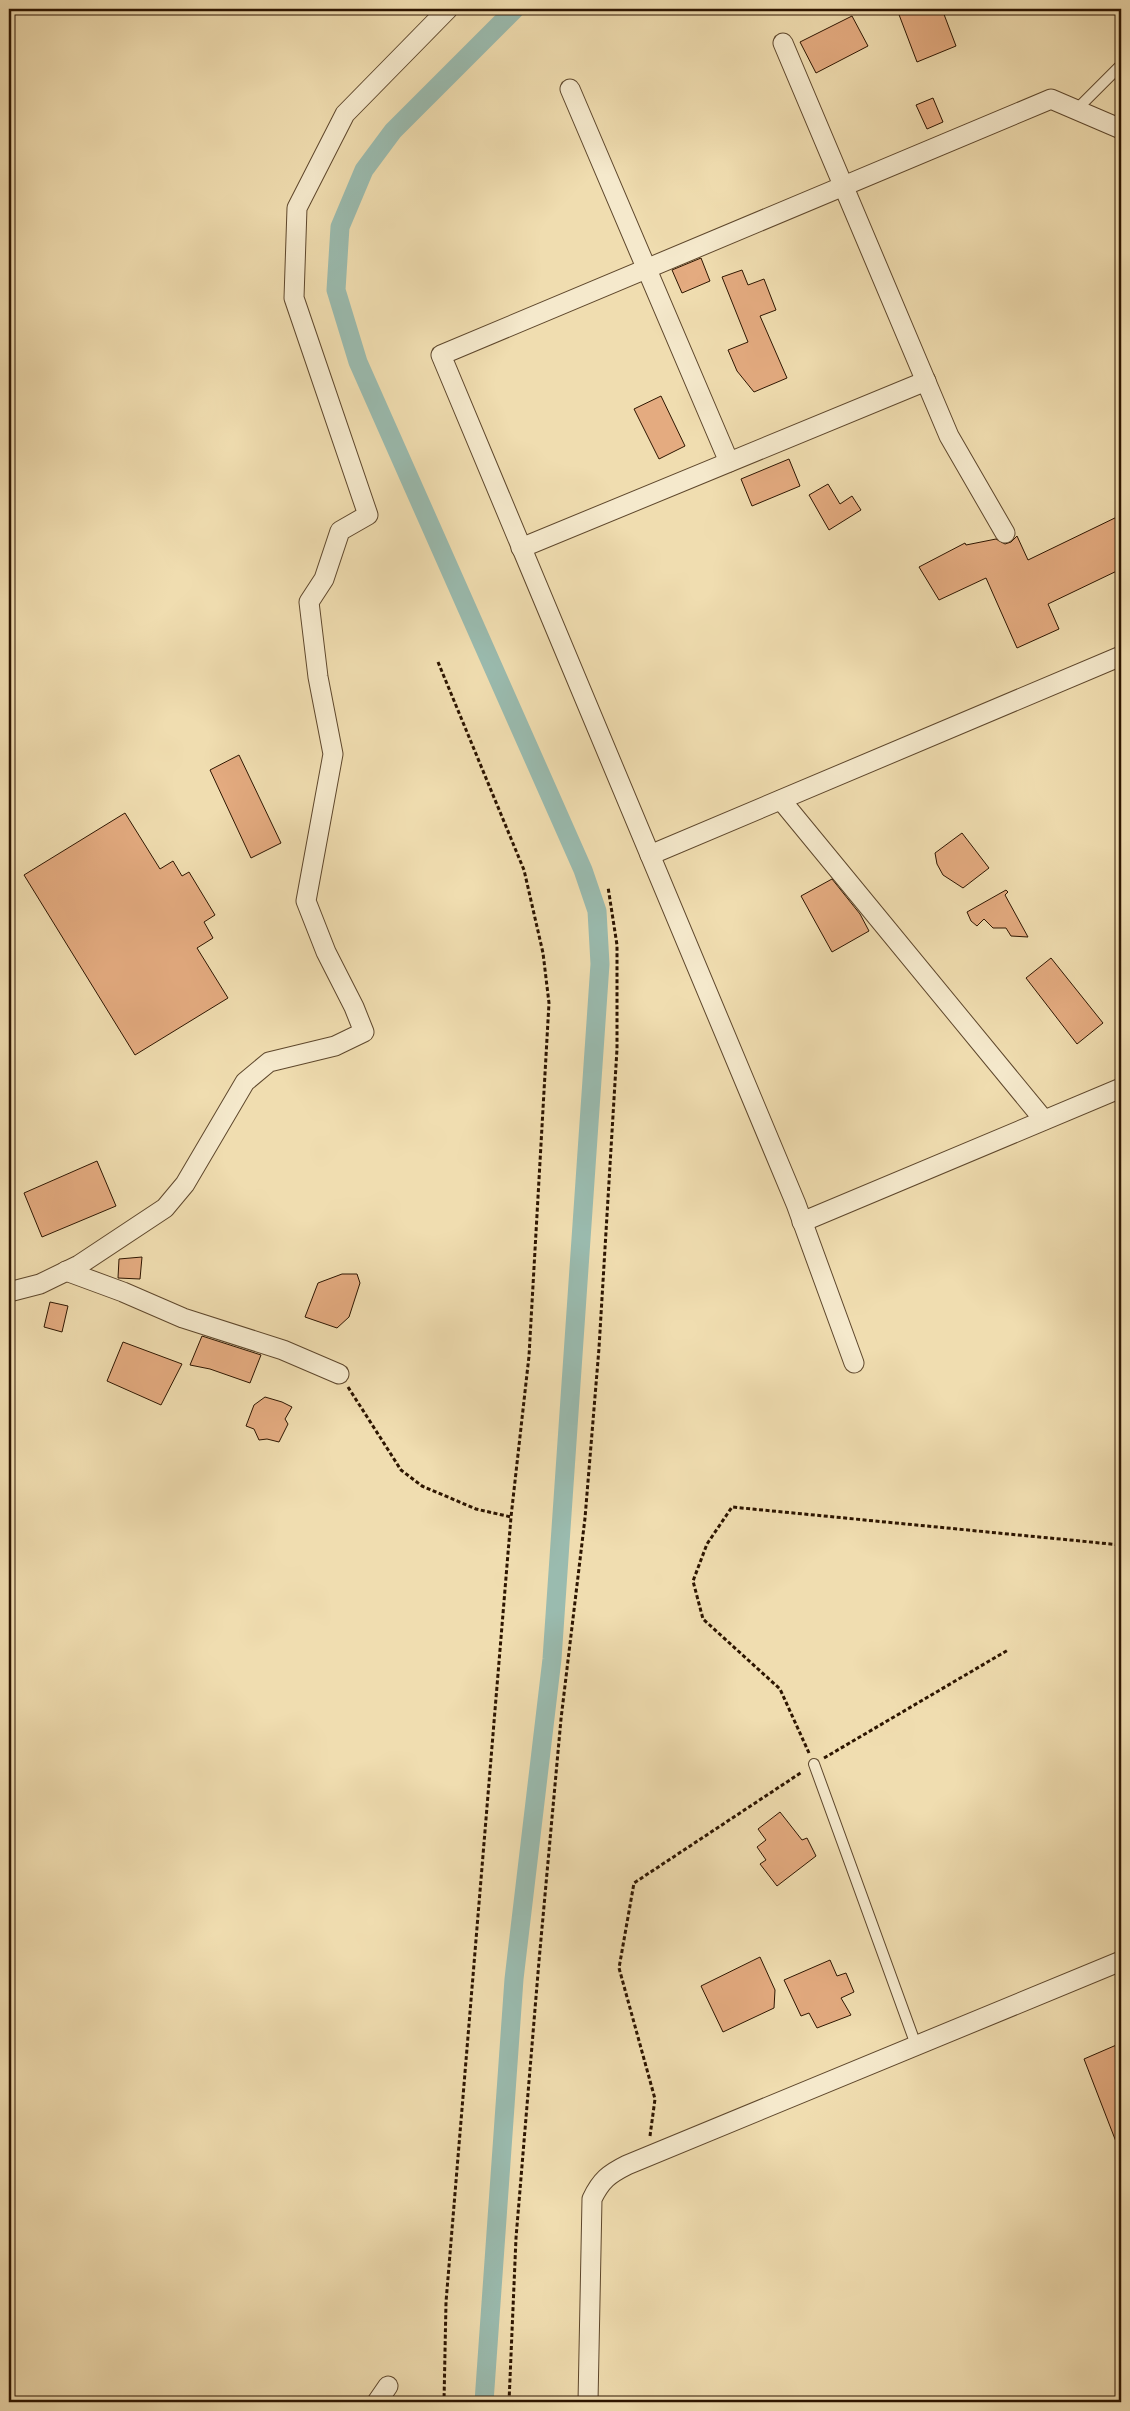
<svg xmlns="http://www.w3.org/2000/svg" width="1130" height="2411" font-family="'IM FELL Great Primer',serif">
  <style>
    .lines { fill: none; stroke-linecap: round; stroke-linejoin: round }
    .canal { stroke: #9abbaf; stroke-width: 19 }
    .building { fill: #e4ab80; stroke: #2d1500 }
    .service-casing { stroke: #5e472c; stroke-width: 12 }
    .minor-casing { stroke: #5e472c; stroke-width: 21 }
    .path { stroke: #2d1500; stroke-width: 3; stroke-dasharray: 4 2.5; stroke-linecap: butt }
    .service { stroke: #f5e9cc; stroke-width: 10 }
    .minor { stroke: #f5e9cc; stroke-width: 19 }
  </style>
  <rect width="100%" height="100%" fill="#f0ddb0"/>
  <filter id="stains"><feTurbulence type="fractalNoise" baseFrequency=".004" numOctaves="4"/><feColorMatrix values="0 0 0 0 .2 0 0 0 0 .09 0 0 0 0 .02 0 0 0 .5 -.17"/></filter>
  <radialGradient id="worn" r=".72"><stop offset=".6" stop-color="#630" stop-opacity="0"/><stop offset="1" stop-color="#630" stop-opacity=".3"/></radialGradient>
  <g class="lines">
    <polyline class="canal" points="484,2402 514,1979 552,1659 600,964 597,911 583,870 358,362 336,290 340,227 364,170 393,131 515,9"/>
  </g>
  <g class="building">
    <polygon points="907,9 942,9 956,46 917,62 898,12"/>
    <polygon points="852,16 868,46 816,73 800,42"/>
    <polygon points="933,98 943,122 927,129 916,105"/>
    <polygon points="701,258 710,281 682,293 672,270"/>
    <polygon points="742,270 748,285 764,279 776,310 760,316 787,378 754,392 737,371 728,350 748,342 722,277"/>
    <polygon points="661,396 685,446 659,459 634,409"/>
    <polygon points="789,459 800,486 752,506 741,479"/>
    <polygon points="828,484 840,504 852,496 861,510 829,530 809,495"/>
    <polygon points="1121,515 1121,569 1048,604 1059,629 1017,648 986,578 939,600 919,567 965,543 966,545 996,539 1005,544 1011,542 1017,536 1028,560"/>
    <polygon points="239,755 281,843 251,858 210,770"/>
    <polygon points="125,813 160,869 173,861 182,876 189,872 215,915 204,922 213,938 197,948 228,998 135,1055 24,875"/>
    <polygon points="962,833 989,868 963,888 943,875 937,864 935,853"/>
    <polygon points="832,879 860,914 869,931 832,952 801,896"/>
    <polygon points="1006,890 1008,892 1005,895 1028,937 1011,936 1006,928 993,928 984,919 977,926 971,921 967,912"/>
    <polygon points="1051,958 1103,1023 1077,1044 1026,978"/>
    <polygon points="97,1161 116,1206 42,1237 24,1193"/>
    <polygon points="142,1257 140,1279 118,1278 119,1259"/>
    <polygon points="342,1274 357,1274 360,1283 349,1317 337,1328 305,1317 318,1283"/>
    <polygon points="50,1302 68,1306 62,1332 44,1327"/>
    <polygon points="202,1336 261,1355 250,1383 210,1369 190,1365"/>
    <polygon points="123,1342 182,1364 161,1405 107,1381"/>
    <polygon points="265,1397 282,1402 292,1407 285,1419 288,1424 279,1442 267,1439 259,1440 254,1429 246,1426 254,1405"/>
    <polygon points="780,1812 802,1840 807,1838 816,1856 777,1886 760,1864 766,1860 757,1847 766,1840 758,1829"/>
    <polygon points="760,1957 775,1990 774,2008 723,2032 701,1986"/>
    <polygon points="830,1960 837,1976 846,1973 854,1992 841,1998 851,2015 817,2028 809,2013 801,2016 784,1980"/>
    <polygon points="1121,2043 1121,2151 1120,2152 1084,2059"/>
  </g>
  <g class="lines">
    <defs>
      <g id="service">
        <polyline points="1076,110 1121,65"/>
        <polyline points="814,1764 916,2045"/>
      </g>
      <g id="minor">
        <polyline points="783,43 949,436 1005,533"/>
        <polyline points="570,89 729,462"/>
        <polyline points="521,548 926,381"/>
        <polyline points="781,800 1044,1120"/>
        <polyline points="650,855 1121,656"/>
        <polyline points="802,1222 1121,1088"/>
        <polyline points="66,1271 123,1292 183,1318 283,1350 339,1374"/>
        <polyline points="9,1292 40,1284 79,1265 165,1208 185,1184 245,1082 269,1062 335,1046 364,1032 354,1007 326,952 306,901 333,754 318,677 309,602 324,579 340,531 368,515 294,298 297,208 345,114 448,9"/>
        <polyline points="854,1363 796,1204 441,355 1051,99 1121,129"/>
        <polyline points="377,2402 388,2386"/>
        <path d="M588 2402 592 2199C601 2180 609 2174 627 2165L1121 1961"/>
      </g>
    </defs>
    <use href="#service" class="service-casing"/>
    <use href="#minor" class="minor-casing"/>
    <g class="path">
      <polyline points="438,662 524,870 543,953 549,1003 529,1356 511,1517 446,2302 444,2402"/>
      <polyline points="348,1387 401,1470 422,1486 476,1509 511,1517"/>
      <polyline points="809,1753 780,1689 703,1619 693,1581 707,1544 732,1507 1121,1545"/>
      <polyline points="824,1758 1008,1650"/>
      <polyline points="650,2136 655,2099 619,1968 634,1883 802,1772"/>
      <polyline points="509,2402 516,2238 539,1961 561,1719 585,1518 599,1348 617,1049 617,945 608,887"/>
    </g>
    <use href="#service" class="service"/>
    <use href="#minor" class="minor"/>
  </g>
  <rect width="1130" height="2411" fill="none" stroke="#f0ddb0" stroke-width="30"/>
  <rect x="10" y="10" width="1110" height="2391" fill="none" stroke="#2d1500" stroke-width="2.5"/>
  <rect x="15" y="15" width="1100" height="2381" fill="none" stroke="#2d1500"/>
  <rect width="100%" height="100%" filter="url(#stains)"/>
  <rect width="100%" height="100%" fill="url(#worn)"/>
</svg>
